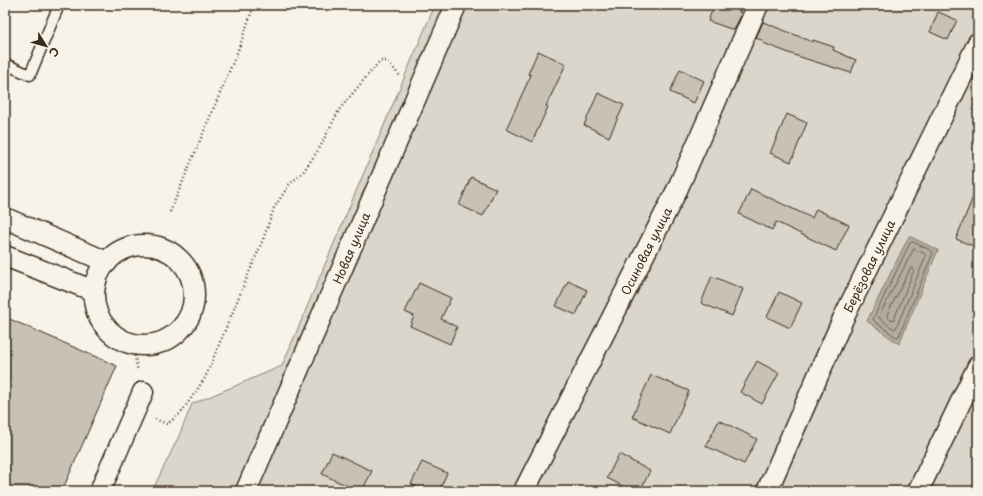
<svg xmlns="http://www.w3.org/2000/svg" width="983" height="496" font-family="'Playpen Sans',sans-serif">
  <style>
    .green { fill: #dbd6cb; stroke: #8b8074 }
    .water { fill: #b4aca0; stroke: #84786c }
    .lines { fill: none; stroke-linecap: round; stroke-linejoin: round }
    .shore { stroke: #6b5e52; stroke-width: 1 }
    .building { fill: #c8c1b6; stroke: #3b2a1e }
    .lane-casing { stroke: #3b2a1e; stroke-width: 13 }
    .street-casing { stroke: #3b2a1e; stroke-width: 23 }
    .path { stroke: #3b2a1e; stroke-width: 2.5; stroke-dasharray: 1 3; stroke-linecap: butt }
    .lane { stroke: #f7f3e8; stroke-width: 10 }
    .street { stroke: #f7f3e8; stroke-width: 20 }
    .labels { text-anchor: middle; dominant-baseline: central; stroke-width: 4; stroke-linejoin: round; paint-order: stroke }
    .street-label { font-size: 12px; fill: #3b2a1e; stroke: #f7f3e8 }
  </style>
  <rect width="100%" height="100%" fill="#f7f3e8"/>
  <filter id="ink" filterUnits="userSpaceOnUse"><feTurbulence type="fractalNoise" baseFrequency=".025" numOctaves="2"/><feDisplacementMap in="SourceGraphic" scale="8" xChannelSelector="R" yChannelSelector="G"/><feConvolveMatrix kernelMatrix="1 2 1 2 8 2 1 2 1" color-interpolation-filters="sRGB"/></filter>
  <g filter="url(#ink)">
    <polygon class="green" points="435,5 978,5 978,491 152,491 179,436 192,404 282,366"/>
    <polygon class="water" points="909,236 938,250 899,344 867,321"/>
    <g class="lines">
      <g class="shore">
        <polygon points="913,242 932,251 933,253 899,336 896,337 874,321 873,319 910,243"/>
        <polygon points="914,249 925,254 926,256 896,328 894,329 880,319 879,317"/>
        <polygon points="911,268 913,268 914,270 894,319 891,320 887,317 887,315"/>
      </g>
    </g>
    <g class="building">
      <polygon points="714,5 741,5 739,12 742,13 734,30 708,21"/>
      <polygon points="938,12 957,20 948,40 930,32"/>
      <polygon points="763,22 813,42 813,40 834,47 833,50 856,60 851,73 797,56 763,43 764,41 756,38"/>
      <polygon points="538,51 566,64 546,106 548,107 532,142 506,129 531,75 528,74"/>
      <polygon points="680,69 704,81 694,103 670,92"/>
      <polygon points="598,93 624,105 609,137 584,125"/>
      <polygon points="787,114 807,123 791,162 770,153"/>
      <polygon points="471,177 496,189 483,216 459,205"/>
      <polygon points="977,187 978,187 978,248 956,239"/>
      <polygon points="751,189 812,218 816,209 849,225 836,251 776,222 772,230 739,214"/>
      <polygon points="712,276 743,289 732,316 701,303"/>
      <polygon points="568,281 587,290 576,315 556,306"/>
      <polygon points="419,283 451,298 441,319 457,327 450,344 410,326 414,316 405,312"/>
      <polygon points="779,292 802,303 790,328 767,317"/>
      <polygon points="5,317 117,366 62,491 5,491"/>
      <polygon points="757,361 779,373 762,404 740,392"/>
      <polygon points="651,375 689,391 670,434 632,417"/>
      <polygon points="719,420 757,439 744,464 706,446"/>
      <polygon points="332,452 372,471 362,491 358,491 322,474"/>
      <polygon points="619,454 650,471 640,491 632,491 607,478"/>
      <polygon points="422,462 447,473 439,491 426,491 411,484"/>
    </g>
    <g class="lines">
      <defs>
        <polyline id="lane" points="5,64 30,75 59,5"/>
        <g id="street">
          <polyline points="5,218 107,262"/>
          <circle cx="144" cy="295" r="50"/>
          <polyline points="5,256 94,291"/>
          <polyline points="100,491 143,392"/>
          <polyline points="246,491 456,5"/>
          <polyline points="524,491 677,190 758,5"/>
          <polyline points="767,491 843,319 978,43"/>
          <polyline points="918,491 978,366"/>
        </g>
      </defs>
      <use href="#lane" class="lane-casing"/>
      <use href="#street" class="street-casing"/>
      <g class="path">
        <polyline points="170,212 239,48 254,5"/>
        <polyline points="132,344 138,371"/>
        <polyline points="155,419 167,424 181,413 205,378 264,237 274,208 289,185 303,172 319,149 339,110 367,76 380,61 387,61 400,76"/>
      </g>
      <use href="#lane" class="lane"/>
      <use href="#street" class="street"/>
    </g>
  </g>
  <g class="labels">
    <g class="street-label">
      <text transform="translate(351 248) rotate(-67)">Новая улица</text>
      <text transform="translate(646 251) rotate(-63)">Осиновая улица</text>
      <text transform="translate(869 266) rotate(-64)">Берёзовая улица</text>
    </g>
  </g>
  <rect width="983" height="496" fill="none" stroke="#f7f3e8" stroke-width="20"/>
  <rect x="10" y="10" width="963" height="476" fill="none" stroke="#3b2a1e" stroke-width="1.5" filter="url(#ink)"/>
  <g transform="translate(46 46) rotate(127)" stroke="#f7f3e8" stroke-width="3" paint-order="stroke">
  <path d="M0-3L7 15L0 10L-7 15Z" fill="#3b2a1e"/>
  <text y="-6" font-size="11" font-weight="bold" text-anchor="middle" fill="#3b2a1e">С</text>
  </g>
</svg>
